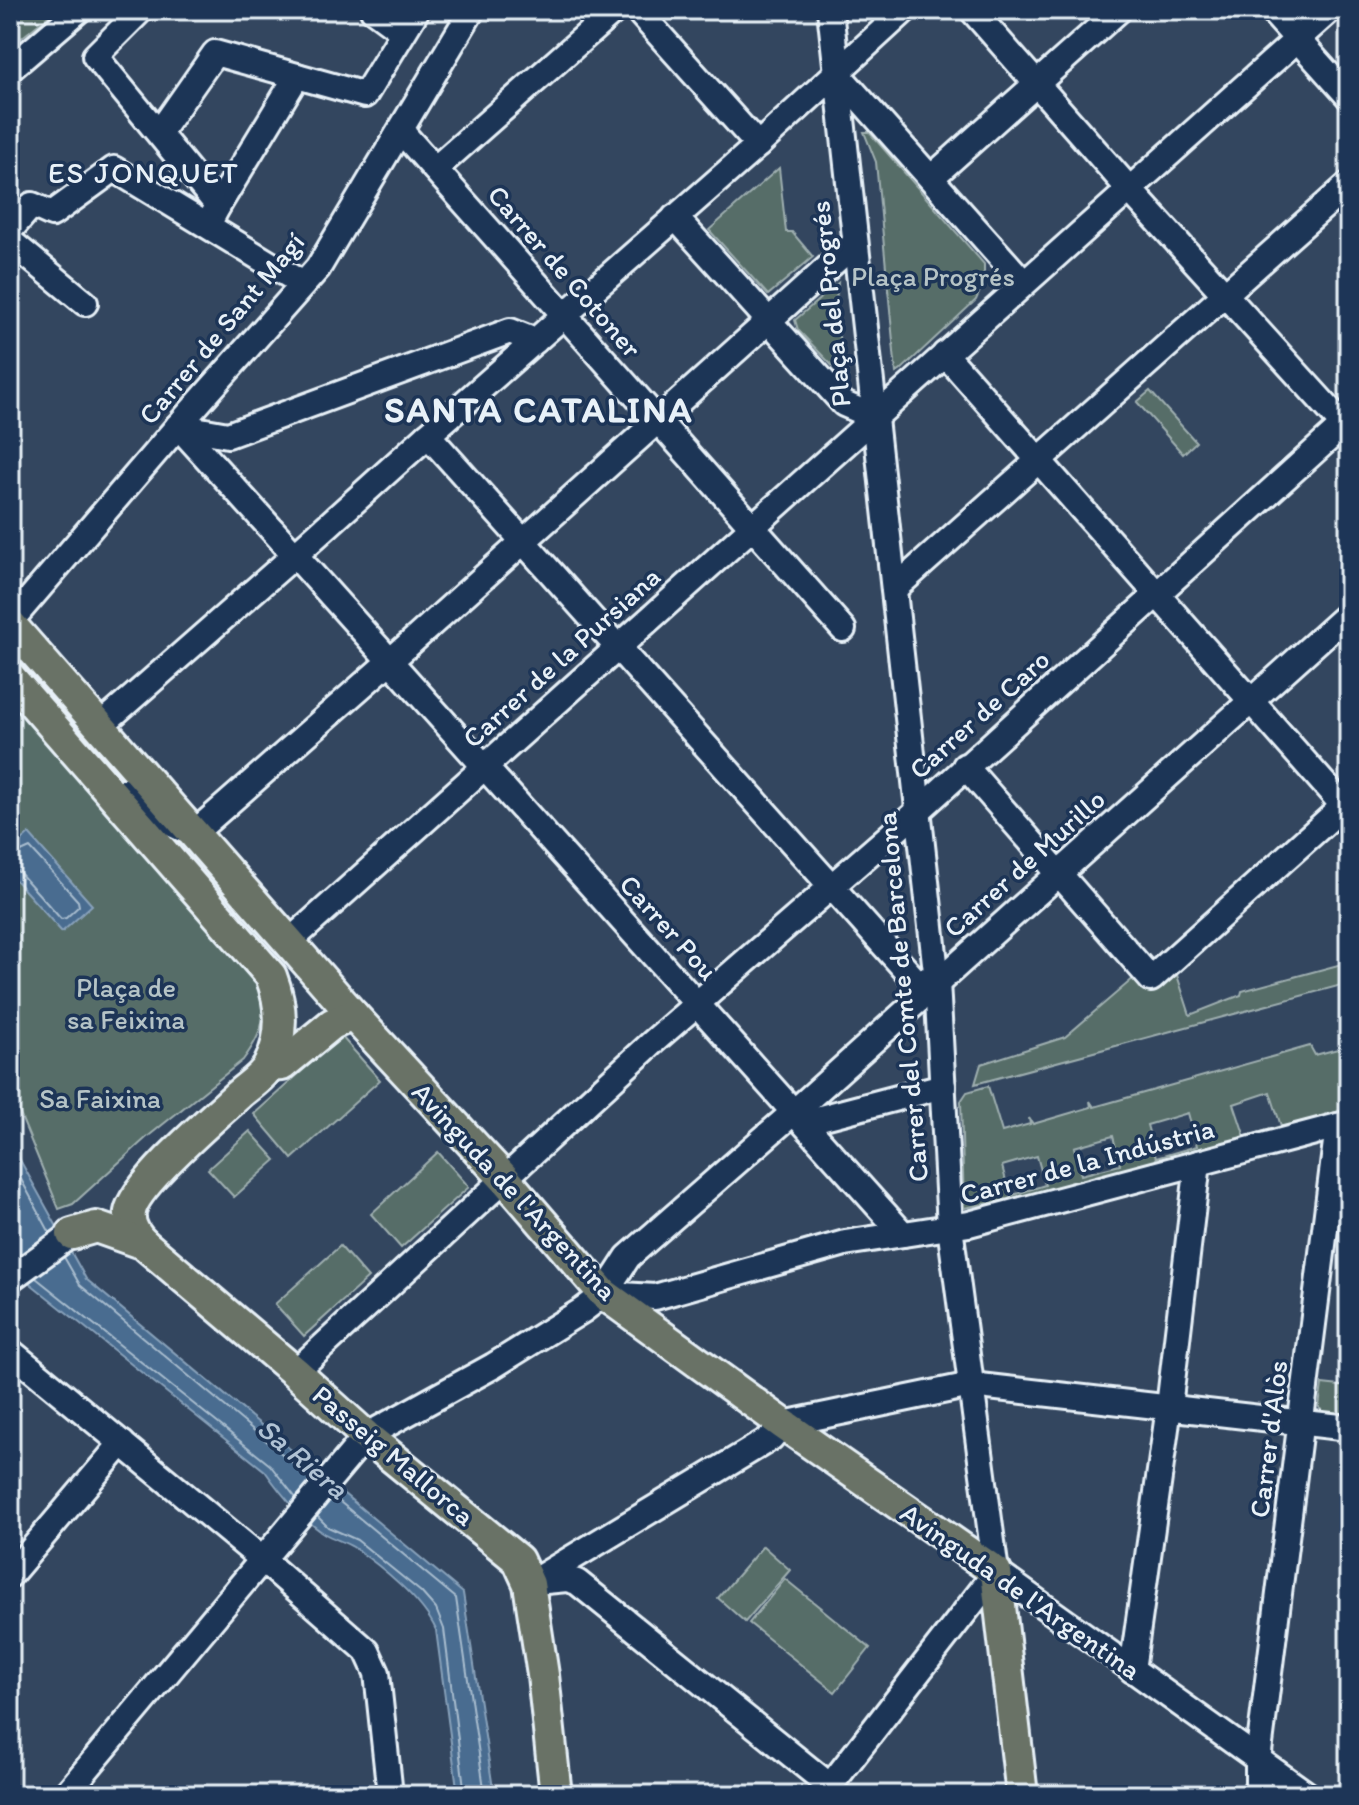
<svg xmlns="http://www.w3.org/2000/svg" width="1359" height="1805" font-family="Itim,sans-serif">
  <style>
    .green { fill: #566d68; stroke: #9fafb0; stroke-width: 2; fill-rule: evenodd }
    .water { fill: #486c90; stroke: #88a1ba; stroke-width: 2 }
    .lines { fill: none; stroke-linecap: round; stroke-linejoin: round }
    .shore { stroke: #a8bcce; stroke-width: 2 }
    .minor-casing { stroke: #e8f1f8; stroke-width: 30 }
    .major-casing { stroke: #e8f1f8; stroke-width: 36 }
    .minor { stroke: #1d3557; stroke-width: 24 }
    .major { stroke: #697266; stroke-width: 30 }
    .labels { text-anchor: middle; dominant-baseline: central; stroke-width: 7; stroke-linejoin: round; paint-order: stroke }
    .street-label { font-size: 28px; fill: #e8f1f8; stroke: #1d3557 }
    .park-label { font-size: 28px; fill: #b5c3c6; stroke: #1d3557 }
    .neighbourhood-label { font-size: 30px; letter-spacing: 2px; fill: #e8f1f8; stroke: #1d3557 }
    .water-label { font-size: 30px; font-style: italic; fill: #b0c2d4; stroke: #1d3557 }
    .district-label { font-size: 36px; font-weight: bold; letter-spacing: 2px; fill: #e8f1f8; stroke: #1d3557 }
  </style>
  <rect width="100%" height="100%" fill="#33465f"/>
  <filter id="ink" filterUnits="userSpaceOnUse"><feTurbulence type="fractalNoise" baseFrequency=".0125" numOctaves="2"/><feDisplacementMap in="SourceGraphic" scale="16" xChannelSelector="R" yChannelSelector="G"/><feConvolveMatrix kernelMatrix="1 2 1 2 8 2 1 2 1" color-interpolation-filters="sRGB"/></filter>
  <g filter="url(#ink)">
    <g class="green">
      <polygon points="10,10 56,10 10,47"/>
      <polygon points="864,132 869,132 984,264 984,281 976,300 900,371 896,373 876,162"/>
      <polygon points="779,168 786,232 792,232 813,257 768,295 709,230"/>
      <polygon points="838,283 834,317 848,375 847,381 798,330 795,320"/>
      <polygon points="1150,391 1196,442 1183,454 1137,402"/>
      <path d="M10 701 253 973C270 1009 266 1029 243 1060L146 1138 73 1204 59 1209 10 1090Z"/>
      <polygon points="1349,962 1349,983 975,1084 981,1064 1065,1037 1135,977 1151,993 1176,972 1190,1015 1241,995 1242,991"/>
      <polygon points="341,1036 380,1080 292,1159 254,1114"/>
      <path d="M1310 1046 1315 1055 1349 1046V1113L1045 1193 964 1208 961 1101 967 1092 988 1086 1002 1132 1030 1124 1029 1118 1033 1124 1091 1107 1090 1101 1094 1107ZM1270 1092 1281 1126 1245 1137 1234 1104ZM1188 1113 1197 1146 1156 1158 1147 1125ZM1113 1136 1120 1165 1081 1175 1074 1147ZM1037 1156 1045 1185 1010 1196 1002 1166Z"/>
      <polygon points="250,1131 276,1160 234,1197 208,1169"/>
      <polygon points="438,1152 469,1187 401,1248 371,1214"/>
      <polygon points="340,1246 368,1278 304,1336 275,1304"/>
      <polygon points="1322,1384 1349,1387 1349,1415 1323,1412 1319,1407"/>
      <polygon points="763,1546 790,1570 745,1622 718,1598"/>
      <polygon points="785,1579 870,1648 835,1692 749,1623"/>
    </g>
    <g class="water">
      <polygon points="29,834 92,905 62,932 10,874 10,851"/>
      <path d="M10 1142 86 1279 463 1593 494 1795H458L436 1630C423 1600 381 1566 353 1547 345 1542 334 1539 325 1534 301 1519 281 1494 265 1471L27 1281 10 1241Z"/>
    </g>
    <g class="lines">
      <g class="shore">
        <polyline points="10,857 30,848 78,901 79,906 66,918 61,919 19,872 10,869"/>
        <polyline points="10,1159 50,1233"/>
        <polyline points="64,1257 80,1285 312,1479"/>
        <polyline points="36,1278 270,1465 296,1498"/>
        <polyline points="334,1497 456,1598 485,1795"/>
        <polyline points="317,1516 328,1527 357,1540 421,1592 436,1609 444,1629 465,1795"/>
      </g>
      <defs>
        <g id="minor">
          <polyline points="141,10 95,56 218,206 211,219"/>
          <polyline points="373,10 403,32"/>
          <polyline points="637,10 758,145"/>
          <polyline points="830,10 937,981 950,1227 996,1572"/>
          <polyline points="972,10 1129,189 1349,431"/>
          <polyline points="1271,10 1349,97"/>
          <polyline points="10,69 79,10"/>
          <polyline points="836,72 1024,283"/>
          <polyline points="297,76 365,95 417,10"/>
          <polyline points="401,131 843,629"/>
          <polyline points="159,133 215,53 297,76 218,206"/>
          <polyline points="435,169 615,10"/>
          <polyline points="931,178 1119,10"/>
          <polyline points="675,217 844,404 874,417"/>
          <polyline points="10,230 32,205 52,214 114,169 303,284"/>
          <polyline points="10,241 85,303"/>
          <polyline points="945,354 1349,812"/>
          <polyline points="178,426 228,435 510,331 535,341"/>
          <polyline points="428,435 758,145 905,10"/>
          <polyline points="894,589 1349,184"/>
          <polyline points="10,622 178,426 318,268 472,10"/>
          <polyline points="99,727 295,555 178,426"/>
          <polyline points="965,766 1151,979 1349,801"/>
          <polyline points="125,791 146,812 193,834 406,647 854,244"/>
          <polyline points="289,942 1330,10"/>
          <polyline points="805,1122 943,1086"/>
          <polyline points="903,1234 295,555 428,435 915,980 937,981"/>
          <polyline points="10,1279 72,1234"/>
          <polyline points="604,1294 655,1297 845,1243 969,1224 1349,1123"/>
          <polyline points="10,1351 263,1560 367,1651 377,1673 390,1795"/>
          <polyline points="295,1372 653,1042 917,812 1349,420"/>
          <polyline points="996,1572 1308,1795"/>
          <polyline points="10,1575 122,1443"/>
          <polyline points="535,1582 567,1579 577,1582 830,1786"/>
          <polyline points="529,1584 771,1438 783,1424 971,1385 1349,1428"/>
          <polyline points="1132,1670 1169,1407 1198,1163"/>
          <polyline points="65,1795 366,1436 493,1366 583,1310 604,1294 628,1257 795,1111 1349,613"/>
          <polyline points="823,1795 996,1572"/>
          <polyline points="1258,1795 1258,1760 1338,1126"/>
        </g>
        <g id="major">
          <polyline points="10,624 353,1015 505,1179 604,1294 783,1424 996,1572 1022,1795"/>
          <path d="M10 677 271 976C282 1005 284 1036 269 1065 263 1077 248 1086 238 1095 215 1116 134 1185 130 1212 128 1225 135 1235 144 1244"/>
          <polyline points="269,1066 282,1065 332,1024 353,1015"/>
          <polyline points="72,1234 96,1227 144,1244 295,1372 366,1436 518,1560 529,1584 543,1675 556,1795"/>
        </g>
      </defs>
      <use href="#minor" class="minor-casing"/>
      <use href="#major" class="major-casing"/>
      <use href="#minor" class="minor"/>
      <use href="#major" class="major"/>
    </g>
  </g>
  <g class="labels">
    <g class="street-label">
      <text transform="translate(565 271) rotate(49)">Carrer de Cotoner</text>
      <text transform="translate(830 304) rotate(-96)">Plaça del Progrés</text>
      <text transform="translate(221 328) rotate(-50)">Carrer de Sant Magí</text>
      <text transform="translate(561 657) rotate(-42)">Carrer de la Pursiana</text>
      <text transform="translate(979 714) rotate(-42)">Carrer de Caro</text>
      <text transform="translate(1024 863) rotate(-42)">Carrer de Murillo</text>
      <text transform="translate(669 927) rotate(48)">Carrer Pou</text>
      <text transform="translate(902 997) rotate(-95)">Carrer del Comte de Barcelona</text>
      <text transform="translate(1087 1161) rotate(-15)">Carrer de la Indústria</text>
      <text transform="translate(515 1191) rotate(47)">Avinguda de l'Argentina</text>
      <text transform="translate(1268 1439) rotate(-83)">Carrer d'Alòs</text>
      <text transform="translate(394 1455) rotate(40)">Passeig Mallorca</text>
      <text transform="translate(1021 1591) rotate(35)">Avinguda de l'Argentina</text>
    </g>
    <g class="park-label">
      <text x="933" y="276">Plaça Progrés</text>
      <text x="126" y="987">Plaça de<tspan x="126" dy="32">sa Feixina</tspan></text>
      <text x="100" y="1098">Sa Faixina</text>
    </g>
    <g class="neighbourhood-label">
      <text x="144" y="172">ES JONQUET</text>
    </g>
    <g class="water-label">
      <text transform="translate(303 1458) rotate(40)">Sa Riera</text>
    </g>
    <g class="district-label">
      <text x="539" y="409">SANTA CATALINA</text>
    </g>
  </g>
  <rect width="1359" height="1805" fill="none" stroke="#1d3557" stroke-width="40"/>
  <rect x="20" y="20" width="1319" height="1765" fill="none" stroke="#e8f1f8" stroke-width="3" filter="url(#ink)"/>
</svg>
